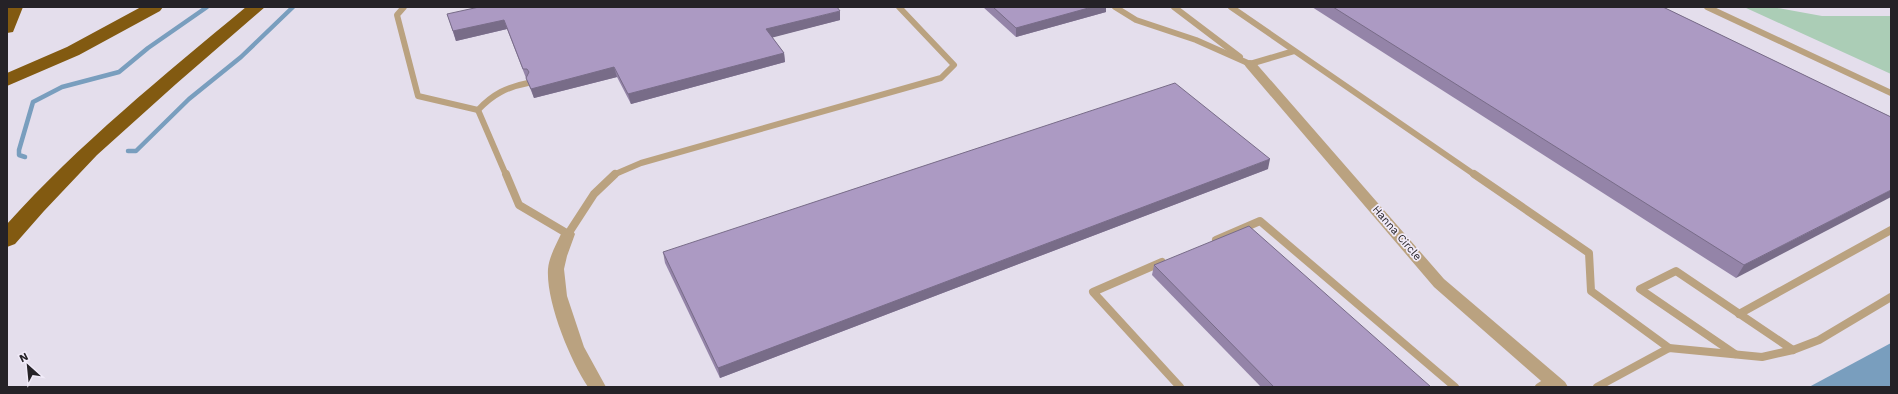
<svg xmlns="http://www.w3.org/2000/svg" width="1898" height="394" font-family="'Work Sans',sans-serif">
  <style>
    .green { fill: #abcdb6 }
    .water { fill: #799ebe }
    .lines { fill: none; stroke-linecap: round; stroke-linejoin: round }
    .stream { stroke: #799ebe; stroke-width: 4.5 }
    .service-far1 { stroke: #baa280; stroke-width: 6 }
    .service { stroke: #baa280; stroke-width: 8 }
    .minor { fill: #baa280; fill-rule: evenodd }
    .motorway { fill: #825a11; fill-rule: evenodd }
    .wall { fill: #9484a8 }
    .shaded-wall { fill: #786c88 }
    .building { fill: #ac9ac3; stroke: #786c88 }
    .labels { text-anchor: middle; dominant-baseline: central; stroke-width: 3.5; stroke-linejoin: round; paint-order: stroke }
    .street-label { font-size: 11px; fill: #252227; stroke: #f1ebf9 }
  </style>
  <rect width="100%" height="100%" fill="#e4deec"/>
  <polygon class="green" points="1744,7 1772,7 1822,16 1891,16 1891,74"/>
  <polygon class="water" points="1891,343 1891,387 1809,387"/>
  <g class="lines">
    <g class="stream">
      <polyline points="128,151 136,151 189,99 241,57 293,7"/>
      <polyline points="25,157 19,155 19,150 33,102 62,87 119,72 148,48 207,7"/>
    </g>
    <g class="service-far1">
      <polyline points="404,7 397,15 418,96 478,110"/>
      <polyline points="1115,7 1136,20 1196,40 1250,64 1294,51"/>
      <polyline points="1174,7 1240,57"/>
      <polyline points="1231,7 1475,175"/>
      <polyline points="1707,7 1891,93"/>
      <polyline points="478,110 506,175"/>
      <path d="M478 110C493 94 507 87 528 83"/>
      <polyline points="613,175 641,163 941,78 954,65 899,7"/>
    </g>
    <g class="service">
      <polyline points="506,174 519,205 568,234 594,194 615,174"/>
      <polyline points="1474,174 1589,253 1591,291 1669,348"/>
      <polyline points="1216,240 1260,221 1455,387"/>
      <polyline points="1162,262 1093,292 1180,387"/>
      <polyline points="1739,314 1891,230"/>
      <polyline points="1735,354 1640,289 1676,271 1793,350"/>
      <polyline points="1539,387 1550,380"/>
      <polyline points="1597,387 1669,348 1762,357 1793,350 1819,340 1891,297"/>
    </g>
    <g class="minor">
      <polygon points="1250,60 1254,61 1444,279 1565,382 1568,387 1548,387 1434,287 1246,67 1244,64 1246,61"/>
      <path d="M568 229 573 231 575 234 567 256 564 269 567 296 584 347 606 387H588C570 360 546 302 548 269 549 257 556 245 561 234L563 231Z"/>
    </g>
    <g class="motorway">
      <polygon points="7,7 23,7 13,32 7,33"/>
      <polygon points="141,7 163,7 160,11 79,55 7,86 7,73 67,47"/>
      <path d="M246 7H265L176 84 97 155 44 211 15 244 7 247V224C79 144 163 76 246 7Z"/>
    </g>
  </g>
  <g class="wall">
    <polygon points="983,7 1106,7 1106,12 1016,37"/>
    <polygon points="1312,7 1663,7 1891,117 1736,278"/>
    <polygon points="447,14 840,20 772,37 784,53 785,62 631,104 617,77 534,98 526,78 507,29 456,41"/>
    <polygon points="1268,169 720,378 665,263 663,252"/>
    <polygon points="1154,265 1431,387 1261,387 1152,275"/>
  </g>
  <g class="shaded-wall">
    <polygon points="1092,7 1106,7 1106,12 1016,37 1016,28"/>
    <polygon points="840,11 840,20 767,39 766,29"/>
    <polygon points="504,20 507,29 456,41 453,31"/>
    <polygon points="784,53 785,62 631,104 628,94"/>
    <polygon points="614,67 617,77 534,98 531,89"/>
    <polygon points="1270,159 1268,169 720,378 718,368"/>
    <polygon points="1891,190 1891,197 1736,278 1744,265"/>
  </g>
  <g class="building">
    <polygon points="479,7 837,7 840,11 766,29 784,53 628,94 614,67 531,89 526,78 529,72 527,69 523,69 504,20 453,31 447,14"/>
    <polygon points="993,7 1092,7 1016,28"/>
    <polygon points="1333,7 1663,7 1891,117 1891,190 1744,265"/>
    <polygon points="1175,83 1270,159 718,368 663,252"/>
    <polygon points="1249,226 1431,387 1274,387 1154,265"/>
  </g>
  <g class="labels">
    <g class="street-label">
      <text transform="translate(1397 233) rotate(49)">Hanna Circle</text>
    </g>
  </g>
  <rect width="1898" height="394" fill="none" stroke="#252227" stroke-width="16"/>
  <g transform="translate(28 366) rotate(333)" stroke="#f1ebf9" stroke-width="3" paint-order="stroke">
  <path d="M0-3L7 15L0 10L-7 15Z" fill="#252227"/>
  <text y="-6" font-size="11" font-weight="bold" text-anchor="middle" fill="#252227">N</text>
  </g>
</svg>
